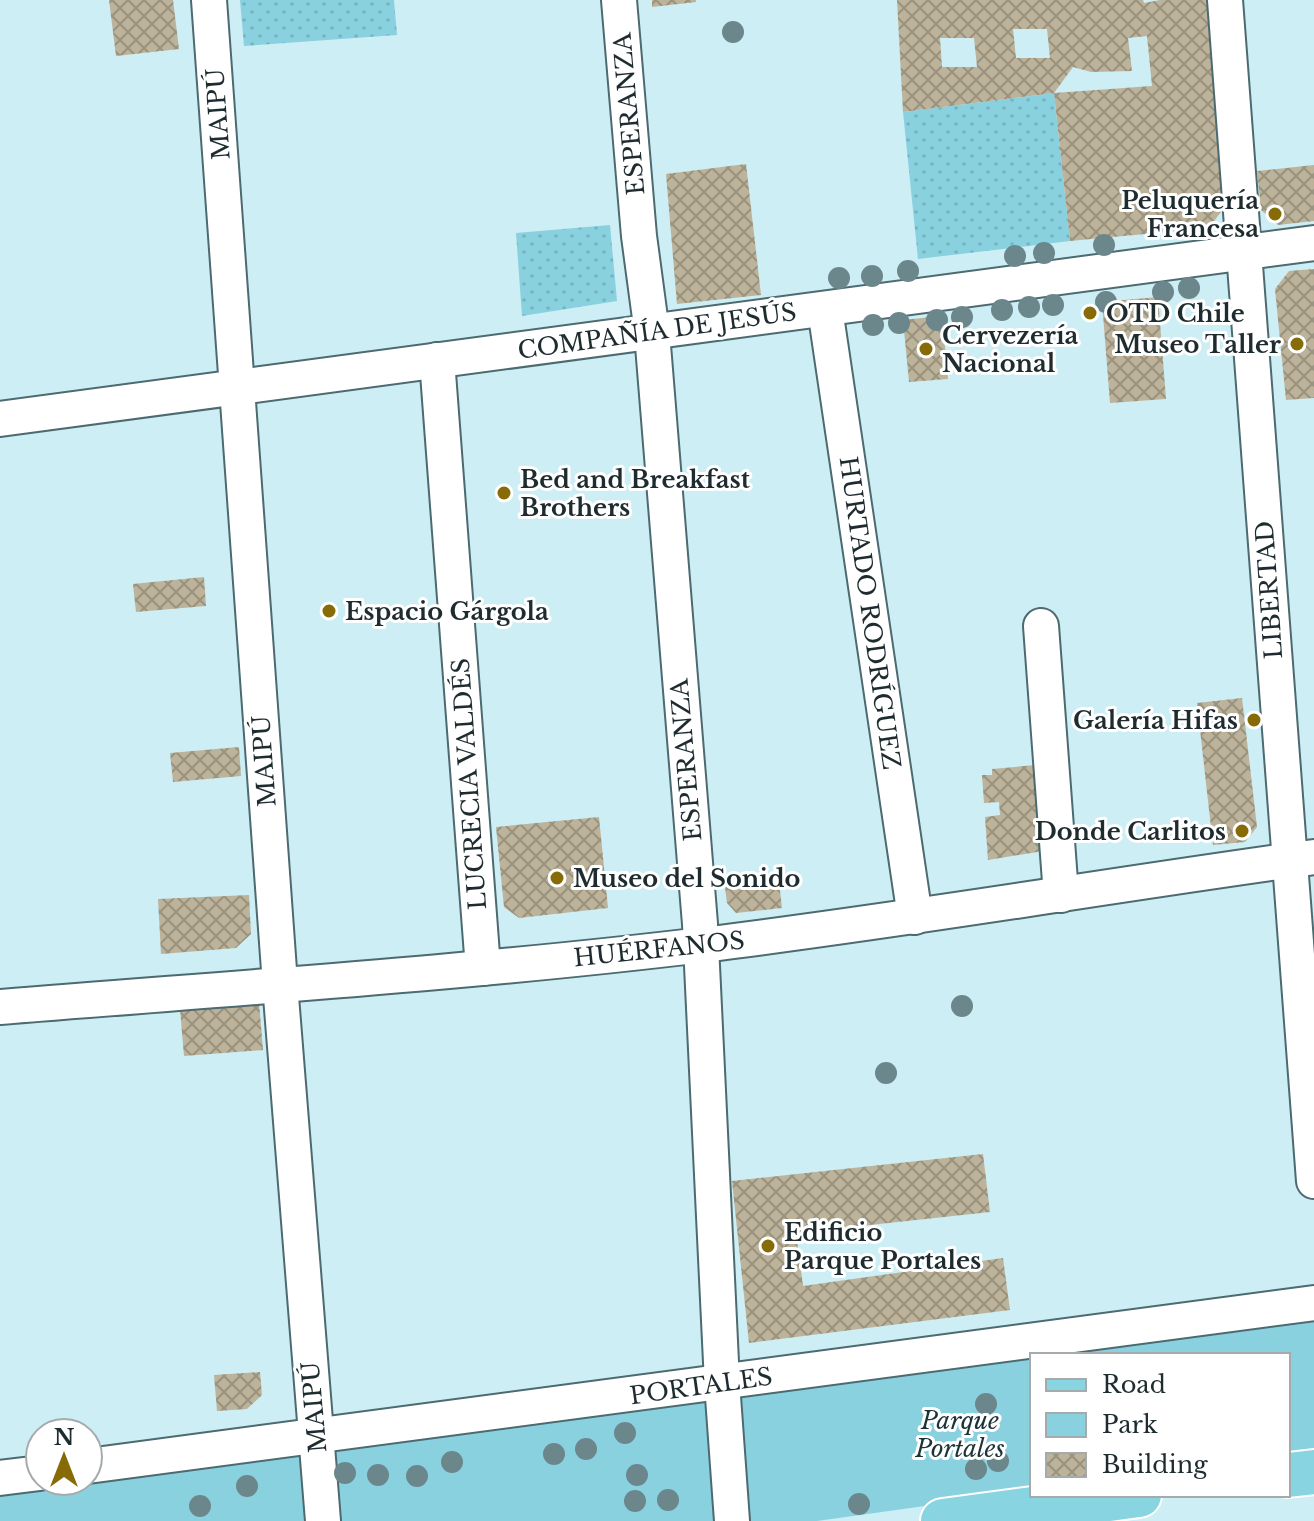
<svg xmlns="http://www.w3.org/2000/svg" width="1314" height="1521" font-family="'Libre Baskerville',serif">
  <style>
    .grass { fill: url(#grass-dots) }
    .park { fill: #89d1df }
    .building { fill: url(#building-cross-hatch); fill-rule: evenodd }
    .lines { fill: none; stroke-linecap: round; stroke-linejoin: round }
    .minor-casing { stroke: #4c6a70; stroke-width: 38 }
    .major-casing { stroke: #fff; stroke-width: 48 }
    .minor { stroke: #fff; stroke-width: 34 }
    .major { stroke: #89d4e1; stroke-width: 44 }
    .tree { fill: #6b878c }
    .poi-dot { fill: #876b07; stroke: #fff; stroke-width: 3 }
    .labels { text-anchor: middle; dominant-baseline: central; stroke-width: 6; stroke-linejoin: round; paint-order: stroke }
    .street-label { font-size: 24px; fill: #1f2c2f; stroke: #fff }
    .poi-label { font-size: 24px; font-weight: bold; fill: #1f2c2f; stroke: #fff; text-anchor: start }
    .park-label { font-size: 24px; font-style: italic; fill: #1c3337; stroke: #fff }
  </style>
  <defs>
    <pattern id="grass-dots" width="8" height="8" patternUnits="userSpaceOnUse" patternTransform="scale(2)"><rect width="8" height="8" fill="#89d1df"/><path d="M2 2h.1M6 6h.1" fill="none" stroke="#76b4c0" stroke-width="1.8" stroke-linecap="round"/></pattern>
    <pattern id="building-cross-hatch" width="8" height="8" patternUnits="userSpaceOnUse" patternTransform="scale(2)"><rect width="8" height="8" fill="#bdb39a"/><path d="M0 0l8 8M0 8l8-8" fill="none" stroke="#99927e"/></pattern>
  </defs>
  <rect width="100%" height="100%" fill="#cceef4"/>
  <g class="grass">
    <polygon points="240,0 394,0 397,35 244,46"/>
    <polygon points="1054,93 1070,241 918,259 903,112"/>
    <polygon points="610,225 617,301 522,316 516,233"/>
  </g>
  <g class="park">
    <polygon points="1314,1318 1314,1452 1288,1455 1288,1355 1047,1355"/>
    <polygon points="1032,1357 1032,1491 817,1521 0,1521 0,1495"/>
  </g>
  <g class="building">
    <polygon points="109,0 173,0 179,49 116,56"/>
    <polygon points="652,0 696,0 696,2 652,7"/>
    <path d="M897 0H1143L1144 3 1160 0H1207L1223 209 1209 228 1070 241 1054 93 1152 86 1147 36 1128 38 1132 71 1091 72 1073 67 1054 93 903 112ZM1013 29H1047L1050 58H1016ZM940 38H974L977 67H942Z"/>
    <polygon points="746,164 761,295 677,304 666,174"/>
    <polygon points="1314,165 1314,221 1278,225 1261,210 1257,171"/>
    <polygon points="1314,269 1314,398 1286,400 1275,289 1289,271"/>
    <polygon points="1158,297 1166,399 1110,403 1102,302"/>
    <polygon points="942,316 948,379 909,382 903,320"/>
    <polygon points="204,577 206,606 136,612 133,584"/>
    <polygon points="1242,698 1257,827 1245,842 1213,845 1197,703"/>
    <polygon points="239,747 241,776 173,782 170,753"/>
    <polygon points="1036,765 1043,851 988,860 985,817 1000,815 999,802 984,803 982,775 992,775 992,769"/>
    <polygon points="599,817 608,908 519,918 504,907 496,827"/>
    <polygon points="779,882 782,908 736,913 727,903 725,887"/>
    <polygon points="249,895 251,934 236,948 161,954 158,899"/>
    <polygon points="259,1002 263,1050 184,1056 180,1009"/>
    <polygon points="983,1154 990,1212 796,1233 803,1286 1003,1258 1010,1310 749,1343 732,1181"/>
    <polygon points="260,1372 262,1395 247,1409 217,1411 214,1375"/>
  </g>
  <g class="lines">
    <defs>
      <g id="minor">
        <polyline points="209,0 280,984 323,1521"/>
        <polyline points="619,0 639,236 652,333 700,924 722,1383 732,1521"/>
        <polyline points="1225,0 1314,1181"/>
        <polyline points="825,309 915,917"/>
        <polyline points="437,360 483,968"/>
        <polyline points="0,419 1314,243"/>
        <polyline points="1041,626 1061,895"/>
        <path d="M0 1007C234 988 469 973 702 945 907 920 1110 885 1314 857"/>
        <polyline points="88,1466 1314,1303"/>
        <polyline points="0,1478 40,1473"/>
      </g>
      <g id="major">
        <polyline points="1288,1475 1314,1472"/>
        <polyline points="943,1521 1139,1495"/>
      </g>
    </defs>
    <use href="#minor" class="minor-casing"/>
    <use href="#major" class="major-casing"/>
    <use href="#minor" class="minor"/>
    <use href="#major" class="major"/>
  </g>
  <g class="tree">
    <circle cx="733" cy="32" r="11"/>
    <circle cx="1104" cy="245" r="11"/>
    <circle cx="1044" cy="253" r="11"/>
    <circle cx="1015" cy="256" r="11"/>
    <circle cx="908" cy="271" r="11"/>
    <circle cx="872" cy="276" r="11"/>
    <circle cx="839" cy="278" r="11"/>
    <circle cx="1189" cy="288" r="11"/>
    <circle cx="1163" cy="292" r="11"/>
    <circle cx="1106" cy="302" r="11"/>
    <circle cx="1053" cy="305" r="11"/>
    <circle cx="1029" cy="307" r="11"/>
    <circle cx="1002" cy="310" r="11"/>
    <circle cx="962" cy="317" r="11"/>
    <circle cx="937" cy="320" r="11"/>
    <circle cx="899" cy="323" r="11"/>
    <circle cx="873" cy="325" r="11"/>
    <circle cx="962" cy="1006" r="11"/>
    <circle cx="886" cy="1073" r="11"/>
    <circle cx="986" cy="1404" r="11"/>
    <circle cx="625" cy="1433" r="11"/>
    <circle cx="586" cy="1449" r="11"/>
    <circle cx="554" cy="1454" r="11"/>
    <circle cx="998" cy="1461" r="11"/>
    <circle cx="452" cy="1462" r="11"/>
    <circle cx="976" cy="1469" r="11"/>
    <circle cx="345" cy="1473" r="11"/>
    <circle cx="378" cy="1475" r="11"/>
    <circle cx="637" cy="1475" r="11"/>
    <circle cx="417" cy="1476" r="11"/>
    <circle cx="247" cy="1486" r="11"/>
    <circle cx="668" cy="1500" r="11"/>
    <circle cx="635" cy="1501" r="11"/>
    <circle cx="859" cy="1504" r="11"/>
    <circle cx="200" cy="1506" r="11"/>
  </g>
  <g class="poi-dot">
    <circle cx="1275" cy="214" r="8"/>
    <circle cx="1090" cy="313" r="8"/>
    <circle cx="1297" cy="344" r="8"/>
    <circle cx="926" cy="349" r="8"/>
    <circle cx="504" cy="493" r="8"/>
    <circle cx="329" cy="611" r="8"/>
    <circle cx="1254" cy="720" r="8"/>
    <circle cx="1242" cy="831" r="8"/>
    <circle cx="557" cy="878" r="8"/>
    <circle cx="768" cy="1246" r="8"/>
  </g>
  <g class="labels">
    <g class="street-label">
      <text transform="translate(218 114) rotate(-94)">MAIPÚ</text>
      <text transform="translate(629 114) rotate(-95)">ESPERANZA</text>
      <text transform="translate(657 331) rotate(-8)">COMPAÑÍA DE JESÚS</text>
      <text transform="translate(1269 590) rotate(-94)">LIBERTAD</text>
      <text transform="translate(870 613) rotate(82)">HURTADO RODRÍGUEZ</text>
      <text transform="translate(686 760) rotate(-95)">ESPERANZA</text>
      <text transform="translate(264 761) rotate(-94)">MAIPÚ</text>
      <text transform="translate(469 784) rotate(-94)">LUCRECIA VALDÉS</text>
      <text transform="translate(659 949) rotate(-6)">HUÉRFANOS</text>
      <text transform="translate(701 1386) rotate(-8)">PORTALES</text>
      <text transform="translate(314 1407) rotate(-95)">MAIPÚ</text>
    </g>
    <g class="poi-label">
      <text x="1259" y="200" text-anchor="end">Peluquería<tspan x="1259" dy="28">Francesa</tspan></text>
      <text x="1106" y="313">OTD Chile</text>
      <text x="942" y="335">Cervezería<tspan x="942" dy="28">Nacional</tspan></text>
      <text x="1281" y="344" text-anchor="end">Museo Taller</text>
      <text x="520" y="479">Bed and Breakfast<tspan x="520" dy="28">Brothers</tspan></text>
      <text x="345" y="611">Espacio Gárgola</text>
      <text x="1238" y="720" text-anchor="end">Galería Hifas</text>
      <text x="1226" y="831" text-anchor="end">Donde Carlitos</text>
      <text x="573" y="878">Museo del Sonido</text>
      <text x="784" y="1232">Edificio<tspan x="784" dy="28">Parque Portales</tspan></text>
    </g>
    <g class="park-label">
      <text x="960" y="1420">Parque<tspan x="960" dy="28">Portales</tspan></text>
    </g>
  </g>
  <rect x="1030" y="1353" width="260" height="144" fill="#ffffff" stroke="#a5abac" stroke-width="2"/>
  <rect x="1046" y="1379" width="40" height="12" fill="#89d4e1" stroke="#a5abac" stroke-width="2"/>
  <text x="1102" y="1393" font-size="24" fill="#1f2c2f">Road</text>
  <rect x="1046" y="1413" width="40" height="24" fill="#89d1df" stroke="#a5abac" stroke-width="2"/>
  <text x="1102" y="1433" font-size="24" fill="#1f2c2f">Park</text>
  <rect x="1046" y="1453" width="40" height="24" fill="url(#building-cross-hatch)" stroke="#a5abac" stroke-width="2"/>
  <text x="1102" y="1473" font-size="24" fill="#1f2c2f">Building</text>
  <g transform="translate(64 1457)"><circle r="38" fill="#ffffff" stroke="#a5abac" stroke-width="2"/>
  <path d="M0-6L14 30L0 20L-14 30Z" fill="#876b07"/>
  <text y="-12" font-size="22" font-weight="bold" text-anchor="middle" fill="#1f2c2f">N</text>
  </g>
</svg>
